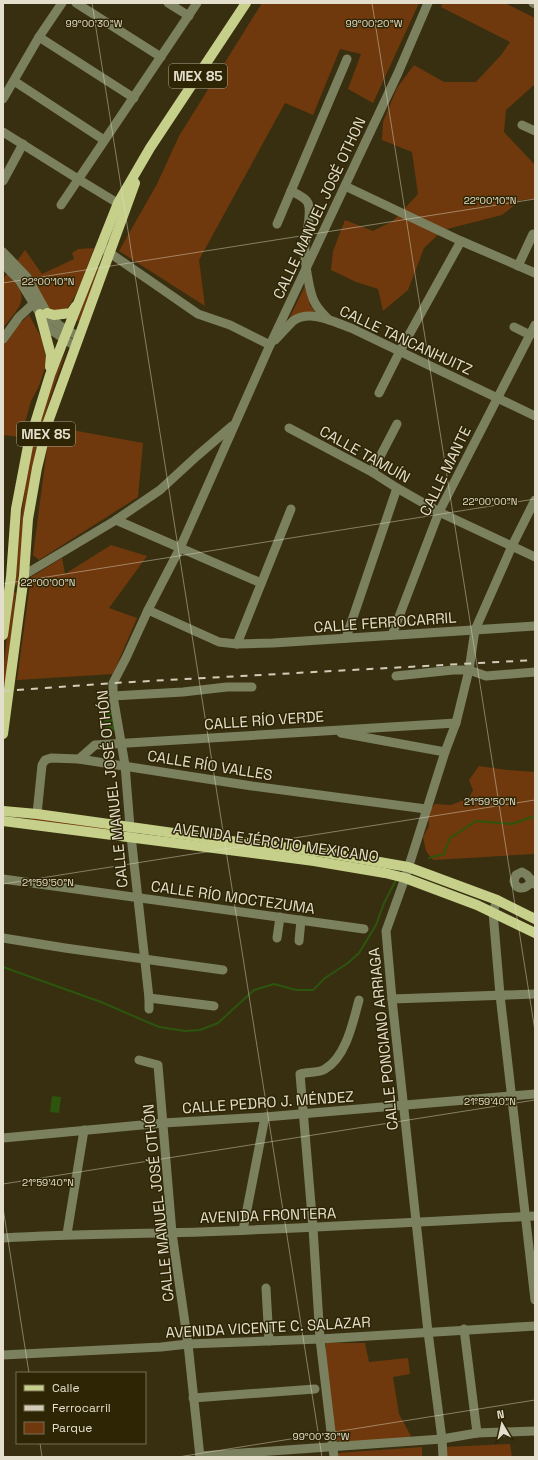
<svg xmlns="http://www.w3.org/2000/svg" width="538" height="1460" font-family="'Space Grotesk',sans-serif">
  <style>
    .green { fill: #6f390d }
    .water { fill: #2c550e }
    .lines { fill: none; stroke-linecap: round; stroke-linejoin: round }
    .stream { stroke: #2c550e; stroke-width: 2 }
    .minor { stroke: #7b805f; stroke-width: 9 }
    .major { stroke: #c6d08a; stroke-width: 10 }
    .rail { stroke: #d2ccb9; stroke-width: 2; stroke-dasharray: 7 7; stroke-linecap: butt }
    .ticks { fill: none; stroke: #e4dfcd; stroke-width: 1; stroke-opacity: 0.45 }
    .labels { text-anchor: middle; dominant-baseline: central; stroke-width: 3; stroke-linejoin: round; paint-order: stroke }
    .shield { fill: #2e2505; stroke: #ada791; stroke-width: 1 }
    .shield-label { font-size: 14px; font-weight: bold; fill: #e4dfcd }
    .street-label { font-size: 15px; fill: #e4dfcd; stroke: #2e2505 }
    .ticks-label { font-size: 10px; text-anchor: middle; fill: #e4dfcd; stroke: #2e2505; stroke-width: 3; stroke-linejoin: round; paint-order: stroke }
  </style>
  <rect width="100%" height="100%" fill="#382f10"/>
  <g class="green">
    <polygon points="262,3 419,3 373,103 348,89 361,54 340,49 313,115 285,103 199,260 205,306 119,251 157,184 179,136"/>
    <polygon points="442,3 505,3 535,18 535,84 506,110 504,132 535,165 535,199 521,200 502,215 443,230 424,248 408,290 383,311 378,289 356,282 331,270 333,251 345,220 373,231 393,221 418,194 412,152 382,140 383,122 397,88 414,65 444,82 476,82 502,54 510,42 441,7"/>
    <path d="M94 248C86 268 80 291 67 309L49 311 31 275 17 261 25 250 42 274 74 259 72 253 78 249Z"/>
    <polygon points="97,269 99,269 80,321 78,321 77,320"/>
    <path d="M7 274C32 298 21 305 3 328V279Z"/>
    <polygon points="305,286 310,305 315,312 289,319"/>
    <polygon points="29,315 41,337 47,362 39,386 31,401 21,437 3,435 3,340"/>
    <path d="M68 348C52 388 39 431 32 474 25 510 22 548 17 585L12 588 25 488 33 446 50 385Z"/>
    <polygon points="61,428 143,443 138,497 39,560 33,555 48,441 53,432"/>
    <polygon points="111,545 147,556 109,608 137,618 113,674 17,680 31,577 62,558 65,574"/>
    <polygon points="16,592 6,684 3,684 3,671 12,594"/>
    <polygon points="479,766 507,770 535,772 535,854 433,860 426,851 423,837 429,826 428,812 435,804 451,805 469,798 473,790 469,780"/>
    <polygon points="31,818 124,830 124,832 30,820"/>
    <polygon points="326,1343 365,1343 369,1362 408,1358 410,1374 393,1377 399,1414 411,1436 407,1439 344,1444 338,1441 334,1434 326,1366"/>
    <polygon points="510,1444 512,1457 445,1457 444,1447"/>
    <polygon points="422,1447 422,1457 337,1457 337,1453"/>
  </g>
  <g class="water">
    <polygon points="111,708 115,730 106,731 102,709"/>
    <polygon points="52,1096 61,1097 59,1113 50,1112"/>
  </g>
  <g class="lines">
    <g class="stream">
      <polyline points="429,858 444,854 450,838 476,821 512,824 535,816"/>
      <polyline points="3,967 101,1002 159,1027 185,1031 200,1030 218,1023 254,990 274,984 296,990 313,990 325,978 348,963 359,953 376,925 384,903 396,880"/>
    </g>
    <g class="minor">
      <polyline points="76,3 161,57"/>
      <polyline points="168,3 189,16"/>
      <polyline points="533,3 535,4"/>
      <polyline points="39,37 134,98"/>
      <polyline points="14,81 104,140"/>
      <polyline points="3,99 39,37 62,3"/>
      <polyline points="522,125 535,131"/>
      <polyline points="3,132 78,179 124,207"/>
      <polyline points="3,181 23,144"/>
      <polyline points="345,186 461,241 535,273"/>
      <path d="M291 191C297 194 305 197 308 203 312 213 306 235 305 246 304 258 309 293 315 303 318 309 324 315 329 320"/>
      <polyline points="61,205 197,3"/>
      <polyline points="277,224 347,59"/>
      <polyline points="104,249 198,314 230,325 270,345"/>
      <polyline points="3,252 27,277 47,313 59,325 79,337"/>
      <polyline points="3,264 19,280 40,314 51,330 75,346"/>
      <polyline points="518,266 533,234"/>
      <polyline points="514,327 530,335"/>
      <polyline points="3,339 19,317 34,303"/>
      <path d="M275 340C281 334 287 327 293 321 310 309 334 322 351 328L535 416"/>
      <polyline points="379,393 400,351 461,241"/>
      <polyline points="289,428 372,472 397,488 439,512 535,557"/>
      <polyline points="372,472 397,424"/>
      <polyline points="116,520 261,583"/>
      <polyline points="24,575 116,520 160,490 197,456 232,426"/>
      <polyline points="148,610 219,642 237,644 273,643 535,626"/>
      <polyline points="392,635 439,512 535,325"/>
      <polyline points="346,638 397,488"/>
      <polyline points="237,644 291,509"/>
      <polyline points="396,676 453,670 469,670 486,676 535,672"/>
      <polyline points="113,696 183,692 227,687 252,687"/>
      <polyline points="341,733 445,752"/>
      <polyline points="79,759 95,745 456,723"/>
      <polyline points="37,814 42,765 45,760 51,758 79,759 252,786 426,809"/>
      <polyline points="3,879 364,929"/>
      <path d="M535 881 530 879 527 875 522 872 516 875 514 881C516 890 525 890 530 883L535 884"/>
      <polyline points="497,900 493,912 500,995 535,1300"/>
      <polyline points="3,938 65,948 223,970"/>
      <polyline points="277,938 280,917"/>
      <polyline points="299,941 301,920"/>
      <polyline points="149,998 214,1006"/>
      <polyline points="392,999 535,994"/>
      <polyline points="149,1009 149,998 130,827 125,765 113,696 113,683 126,658 148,610 180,548 270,345 398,73 428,3"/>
      <polyline points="139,1060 158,1065 172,1233 188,1344 200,1457"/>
      <polyline points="3,1138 163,1123 265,1117 535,1094"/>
      <polyline points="243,1230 265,1117"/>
      <polyline points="67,1234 84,1130"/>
      <path d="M3 1238C69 1234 134 1234 200 1232 311 1228 423 1222 535 1216"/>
      <polyline points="266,1288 269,1341"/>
      <polyline points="464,1329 477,1433"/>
      <polyline points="3,1355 161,1347 188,1344 320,1339 535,1326"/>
      <polyline points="193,1398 315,1389"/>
      <polyline points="200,1456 442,1439 477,1433 535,1431"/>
      <path d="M334 1457 320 1339 313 1228 300 1074C308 1072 319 1073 325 1069 346 1057 353 1022 359 1000"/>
      <polyline points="443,1457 442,1439 428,1332 392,999 386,931 405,878 445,752 456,723 469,670 475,630 512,546 535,500"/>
    </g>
    <g class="major">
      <polyline points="47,313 54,315 71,313 76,306"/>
      <polyline points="40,314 51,355 50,367"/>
      <polyline points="3,635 11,577 16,509 28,446 50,375 64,339 118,203 150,148 246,3"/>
      <polyline points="3,734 24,575 28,519 37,468 48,422 135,183"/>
      <polyline points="3,811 37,814 238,842 322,852 408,867 497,900 535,919"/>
      <polyline points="3,821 314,861 385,873 405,878 477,905 535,933"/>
    </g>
    <polyline class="rail" points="3,691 113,683 535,660"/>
  </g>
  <path class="ticks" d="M92 3 322 1457M372 3 535 1031M3 283 535 199M3 584 535 499M3 884 535 800M3 1184 535 1100M3 1208 29 1373M40 1443 42 1457M178 1457 535 1400"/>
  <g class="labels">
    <g class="shield">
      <rect x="169" y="64" width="58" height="24" rx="3"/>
      <rect x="17" y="422" width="58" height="24" rx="3"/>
    </g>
    <g class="shield-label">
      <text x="198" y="76">MEX 85</text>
      <text x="46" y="434">MEX 85</text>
    </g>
    <g class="street-label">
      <text transform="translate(319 208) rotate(-65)">CALLE MANUEL JOSÉ OTHON</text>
      <text transform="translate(406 340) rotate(25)">CALLE TANCANHUITZ</text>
      <text transform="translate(365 454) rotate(29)">CALLE TAMUÍN</text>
      <text transform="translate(445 471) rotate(-64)">CALLE MANTE</text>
      <text transform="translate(385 622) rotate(-4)">CALLE FERROCARRIL</text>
      <text transform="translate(264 720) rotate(-4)">CALLE RÍO VERDE</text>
      <text transform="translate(210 765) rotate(9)">CALLE RÍO VALLES</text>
      <text transform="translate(112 789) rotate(-96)">CALLE MANUEL JOSÉ OTHÓN</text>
      <text transform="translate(276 842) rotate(8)">AVENIDA EJÉRCITO MEXICANO</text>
      <text transform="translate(233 897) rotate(8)">CALLE RÍO MOCTEZUMA</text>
      <text transform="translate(383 1039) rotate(-96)">CALLE PONCIANO ARRIAGA</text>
      <text transform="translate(268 1102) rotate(-4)">CALLE PEDRO J. MÉNDEZ</text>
      <text transform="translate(158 1203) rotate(-96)">CALLE MANUEL JOSÉ OTHÓN</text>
      <text transform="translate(268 1215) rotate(-2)">AVENIDA FRONTERA</text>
      <text transform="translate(268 1327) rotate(-3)">AVENIDA VICENTE C. SALAZAR</text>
    </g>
  </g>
  <g class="ticks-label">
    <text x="94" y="27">99°00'30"W</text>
    <text x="374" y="27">99°00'20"W</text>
    <text x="490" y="204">22°00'10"N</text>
    <text x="48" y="285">22°00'10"N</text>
    <text x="490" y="505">22°00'00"N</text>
    <text x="48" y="586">22°00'00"N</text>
    <text x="490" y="805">21°59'50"N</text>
    <text x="48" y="886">21°59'50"N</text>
    <text x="490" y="1105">21°59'40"N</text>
    <text x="48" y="1186">21°59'40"N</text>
    <text x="321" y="1440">99°00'30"W</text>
  </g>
  <rect width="538" height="1460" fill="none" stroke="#e4dfcd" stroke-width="8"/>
  <rect x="16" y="1372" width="130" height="72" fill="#2e2505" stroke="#776f55"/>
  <rect x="24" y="1385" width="20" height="6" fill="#c6d08a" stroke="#776f55"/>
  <text x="52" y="1392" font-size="12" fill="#e4dfcd">Calle</text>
  <rect x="24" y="1405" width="20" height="6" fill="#d2ccb9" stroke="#776f55"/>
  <text x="52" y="1412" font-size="12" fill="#e4dfcd">Ferrocarril</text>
  <rect x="24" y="1422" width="20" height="12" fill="#6f390d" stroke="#776f55"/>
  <text x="52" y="1432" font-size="12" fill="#e4dfcd">Parque</text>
  <g transform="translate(502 1424) rotate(351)" stroke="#2e2505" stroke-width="3" paint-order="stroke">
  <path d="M0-3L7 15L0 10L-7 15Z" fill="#e4dfcd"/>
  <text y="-6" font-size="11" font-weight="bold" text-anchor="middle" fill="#e4dfcd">N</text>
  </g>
</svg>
